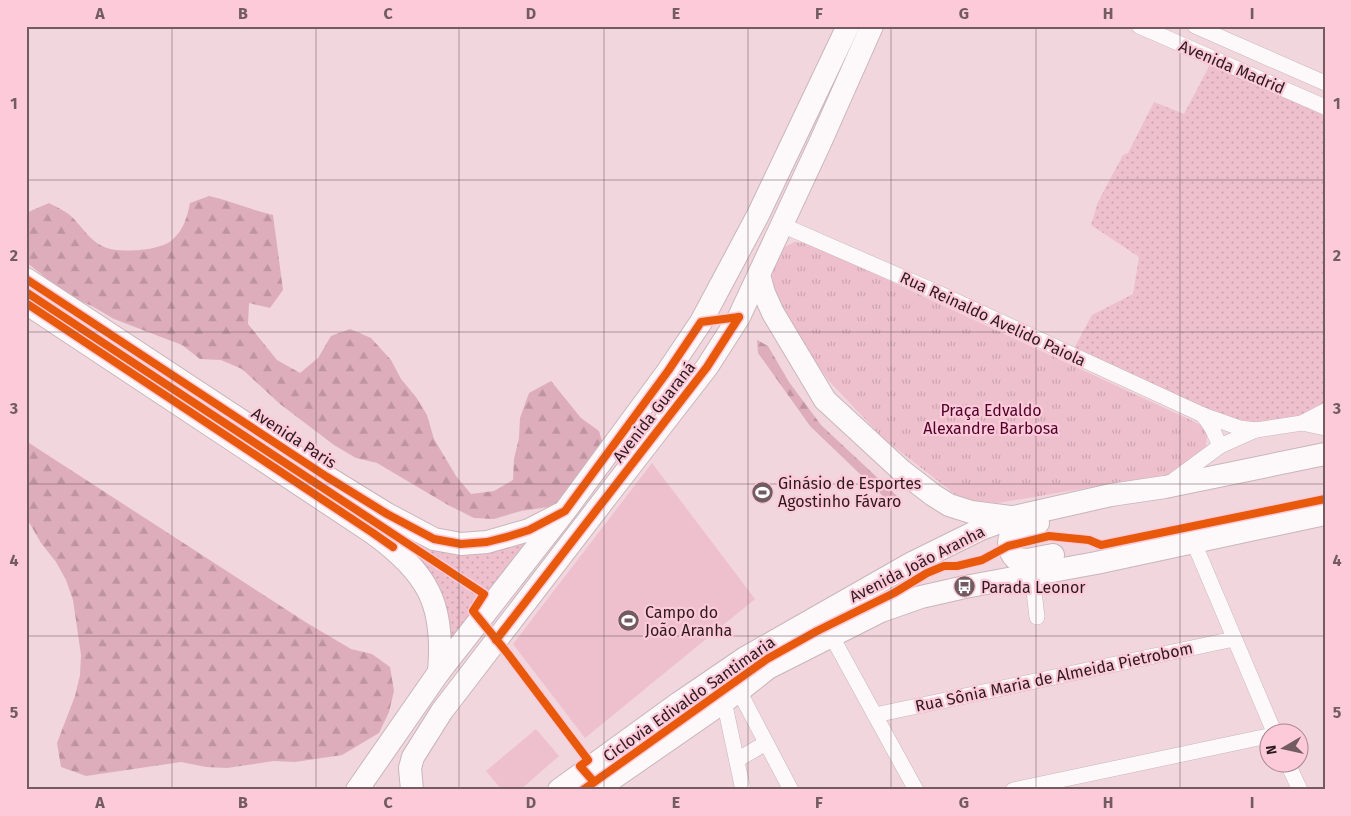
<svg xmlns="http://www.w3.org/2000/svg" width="1351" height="816" font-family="'Fira Sans',sans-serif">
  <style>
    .grass { fill: url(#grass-dots) }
    .forest { fill: url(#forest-firs) }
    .park { fill: url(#park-tufts) }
    .pitch { fill: #eec0ce }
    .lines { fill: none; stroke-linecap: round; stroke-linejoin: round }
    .street-casing { stroke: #c9b5bb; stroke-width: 16 }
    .secondary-casing { stroke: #c9b5bb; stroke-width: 24 }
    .street { stroke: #fdf9fa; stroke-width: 15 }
    .secondary { stroke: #fdf9fa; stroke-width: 22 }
    .cycleway-casing { stroke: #fdcada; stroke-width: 11 }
    .cycleway { stroke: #e8590c; stroke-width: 8 }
    .grid { fill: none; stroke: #725c62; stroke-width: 1; stroke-opacity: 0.55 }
    .labels { text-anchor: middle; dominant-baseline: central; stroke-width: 4.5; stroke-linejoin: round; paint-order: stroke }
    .street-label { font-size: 16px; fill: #2d1a20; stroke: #fdcada }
    .park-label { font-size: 16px; fill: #510029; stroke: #fdcada }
    .poi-label { font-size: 16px; fill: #2d1a20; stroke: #fdcada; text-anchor: start }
    .neatline { fill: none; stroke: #725c62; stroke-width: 2 }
    .grid-label { font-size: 16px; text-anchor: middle; font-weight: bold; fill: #725c62 }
  </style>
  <defs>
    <pattern id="grass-dots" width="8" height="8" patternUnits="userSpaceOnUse" patternTransform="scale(1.25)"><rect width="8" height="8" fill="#eec0ce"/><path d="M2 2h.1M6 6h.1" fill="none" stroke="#cca4b1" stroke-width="1.8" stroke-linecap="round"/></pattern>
    <pattern id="forest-firs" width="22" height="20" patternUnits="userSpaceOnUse" patternTransform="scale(1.25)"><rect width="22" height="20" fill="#deadbc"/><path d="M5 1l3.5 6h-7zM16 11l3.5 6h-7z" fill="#bf94a1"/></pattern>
    <pattern id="park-tufts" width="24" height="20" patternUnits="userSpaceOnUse" patternTransform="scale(1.25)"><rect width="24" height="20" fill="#eec0ce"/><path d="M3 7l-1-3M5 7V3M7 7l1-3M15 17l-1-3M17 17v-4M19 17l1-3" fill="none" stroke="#cca4b1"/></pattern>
  </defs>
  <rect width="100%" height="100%" fill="#f1d6de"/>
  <g class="grass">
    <polygon points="1213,59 1325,108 1325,409 1256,430 1071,354 1092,315 1133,294 1139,257 1091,225 1098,202 1123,155 1128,153 1154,102 1184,114"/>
    <polygon points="330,491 414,535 542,530 448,651 438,592"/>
  </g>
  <g class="forest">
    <path d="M209 196C231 201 251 210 273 215L283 290 270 308 249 303 248 324 277 360 300 373 318 358 331 336 350 329 371 338 391 360 401 379 416 397 427 415 434 439 456 476 471 494 494 491 513 480 514 459 519 438 520 418 529 393 551 381 581 418 599 431 606 454 569 500 549 507 521 511 494 519 474 518 448 505 377 463 356 458 334 445 280 404 242 369 221 360 200 359 182 345 114 319 92 306 70 297 26 262V213L49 203C56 207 66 211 72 217 82 227 89 239 102 246 116 254 161 251 172 240 184 230 187 217 190 203Z"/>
    <polygon points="757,340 768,346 789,382 821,425 896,495 899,503 886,499 810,426 758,353"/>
    <polygon points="26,441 307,623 351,649 372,654 390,667 394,691 389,712 379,733 342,755 295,762 274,761 227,768 206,767 181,762 86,776 61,767 57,743 75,696 80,675 81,655 73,600 66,580 56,562 41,543 26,517"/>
  </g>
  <polygon class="park" points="794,242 808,243 1195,422 1202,426 1205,430 1207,436 1206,446 1201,454 1169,474 998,503 967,500 956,495 883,438 829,381 796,335 774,291 772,276 774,267 783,248"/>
  <g class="pitch">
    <polygon points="652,463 755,599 585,738 513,644"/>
    <polygon points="536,729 559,756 520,790 502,790 486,771"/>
  </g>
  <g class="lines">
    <defs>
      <g id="street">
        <polyline points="1139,26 1325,107"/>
        <polyline points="1195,26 1325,83"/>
        <polyline points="782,225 934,291 1203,415 1240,428 1256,430"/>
        <polyline points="1203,415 1212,428 1220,446"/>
        <polyline points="1302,423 1325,411"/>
        <polyline points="1170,483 1220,446 1256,430 1302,423 1325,428"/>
        <polyline points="1194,543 1275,734"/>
        <polyline points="1032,574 1037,617"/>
        <polyline points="831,635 916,790"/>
        <polyline points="739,691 791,790"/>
        <polyline points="724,701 743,790"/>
        <polyline points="875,715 1234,639"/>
        <polyline points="737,760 766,743"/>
        <polyline points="1288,764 1300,790"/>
        <polyline points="1013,790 1268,736"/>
      </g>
      <g id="secondary">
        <polyline points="759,275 764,293 773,313 825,400 902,471 933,495 949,505 971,512 1010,517"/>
        <polyline points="26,279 327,477 387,514 434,539 461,544 487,542 529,530 560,514"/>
        <path d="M26 303 373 533C428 573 445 604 439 672"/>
        <path d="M1038 523C1031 524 1024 525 1018 528 1006 536 1007 550 1016 559L1027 560 1053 555"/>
        <polyline points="357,790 439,672 565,511 668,371 701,322 758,215 848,26"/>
        <polyline points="412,790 410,768 413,757 442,711 607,496 707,367 739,317 820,143 872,26"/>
        <polyline points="559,790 679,703 745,658 912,563 981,529 1014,517 1111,495 1165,487 1325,454"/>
        <polyline points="596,790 739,691 768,668 881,611 921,597 965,587 1096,563 1325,514"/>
      </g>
    </defs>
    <use href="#street" class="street-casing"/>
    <use href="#secondary" class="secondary-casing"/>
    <use href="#street" class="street"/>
    <use href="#secondary" class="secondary"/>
    <defs>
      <g id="cycleway">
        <polyline points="26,279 327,477 387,514 434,539 461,544 487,542 510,536 529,530 565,511 668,371 701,322 739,317"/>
        <polyline points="26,292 484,594 473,611 508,654 588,760 580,766 594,782"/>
        <polyline points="26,303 373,533 393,547"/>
        <polyline points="496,640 707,367 739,317"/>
        <polyline points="583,790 767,659 817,631 894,593 927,573 944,566 957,566 982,560 1008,546 1049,536 1089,540 1101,545 1325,499"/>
      </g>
    </defs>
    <use href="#cycleway" class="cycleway-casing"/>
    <use href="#cycleway" class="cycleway"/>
  </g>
  <path class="grid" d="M172 26V790M316 26V790M459 26V790M604 26V790M748 26V790M891 26V790M1036 26V790M1180 26V790M26 180H1325M26 332H1325M26 484H1325M26 636H1325"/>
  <defs>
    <symbol id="stadium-disc" viewBox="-11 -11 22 22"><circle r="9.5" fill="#725c62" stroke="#fdcada"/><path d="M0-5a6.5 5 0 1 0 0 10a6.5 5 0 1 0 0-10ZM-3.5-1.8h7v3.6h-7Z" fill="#fff"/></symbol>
    <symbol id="bus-disc" viewBox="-11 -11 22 22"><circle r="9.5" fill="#725c62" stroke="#fdcada"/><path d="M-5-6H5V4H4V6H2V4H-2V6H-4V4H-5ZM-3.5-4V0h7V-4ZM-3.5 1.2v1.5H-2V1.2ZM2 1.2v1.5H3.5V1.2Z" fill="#fff"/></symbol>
  </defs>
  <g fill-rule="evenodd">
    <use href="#stadium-disc" x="750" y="480" width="25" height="25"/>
    <use href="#bus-disc" x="952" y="574" width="25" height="25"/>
    <use href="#stadium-disc" x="616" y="608" width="25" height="25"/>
  </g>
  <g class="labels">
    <g class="street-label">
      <text transform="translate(1232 67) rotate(23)">Avenida Madrid</text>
      <text transform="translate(993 319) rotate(25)">Rua Reinaldo Avelido Paiola</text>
      <text transform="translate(654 412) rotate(-52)">Avenida Guaraná</text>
      <text transform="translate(294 438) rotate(33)">Avenida Paris</text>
      <text transform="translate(917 564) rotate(-27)">Avenida João Aranha</text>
      <text transform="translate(1054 677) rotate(-12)">Rua Sônia Maria de Almeida Pietrobom</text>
      <text transform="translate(689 699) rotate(-35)">Ciclovia Edivaldo Santimaria</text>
    </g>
    <g class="park-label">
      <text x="991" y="410">Praça Edvaldo<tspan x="991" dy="18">Alexandre Barbosa</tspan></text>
    </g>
    <g class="poi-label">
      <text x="778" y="483">Ginásio de Esportes<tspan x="778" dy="18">Agostinho Fávaro</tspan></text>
      <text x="981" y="587">Parada Leonor</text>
      <text x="645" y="612">Campo do<tspan x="645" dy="18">João Aranha</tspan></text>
    </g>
  </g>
  <rect width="1351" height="816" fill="none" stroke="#fdcada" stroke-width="55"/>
  <g transform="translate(1284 748) rotate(261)"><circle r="24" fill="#fdcada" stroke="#aa8490"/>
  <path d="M0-4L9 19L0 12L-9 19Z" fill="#725c62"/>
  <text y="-8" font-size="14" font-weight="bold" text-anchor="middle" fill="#2d1a20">N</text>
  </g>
  <rect x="28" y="28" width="1296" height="760" class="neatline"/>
  <g class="grid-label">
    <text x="100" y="19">A</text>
    <text x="243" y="19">B</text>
    <text x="388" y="19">C</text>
    <text x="531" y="19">D</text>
    <text x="676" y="19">E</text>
    <text x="819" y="19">F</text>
    <text x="964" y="19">G</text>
    <text x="1108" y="19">H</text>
    <text x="1252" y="19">I</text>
    <text x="14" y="109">1</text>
    <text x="1337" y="109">1</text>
    <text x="14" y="261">2</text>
    <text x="1337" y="261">2</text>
    <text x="14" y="414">3</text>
    <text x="1337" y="414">3</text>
    <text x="14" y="566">4</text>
    <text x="1337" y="566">4</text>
    <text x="14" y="718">5</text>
    <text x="1337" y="718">5</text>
    <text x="100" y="808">A</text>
    <text x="243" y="808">B</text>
    <text x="388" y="808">C</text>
    <text x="531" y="808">D</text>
    <text x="676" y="808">E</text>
    <text x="819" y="808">F</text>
    <text x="964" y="808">G</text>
    <text x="1108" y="808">H</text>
    <text x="1252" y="808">I</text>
  </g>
</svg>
